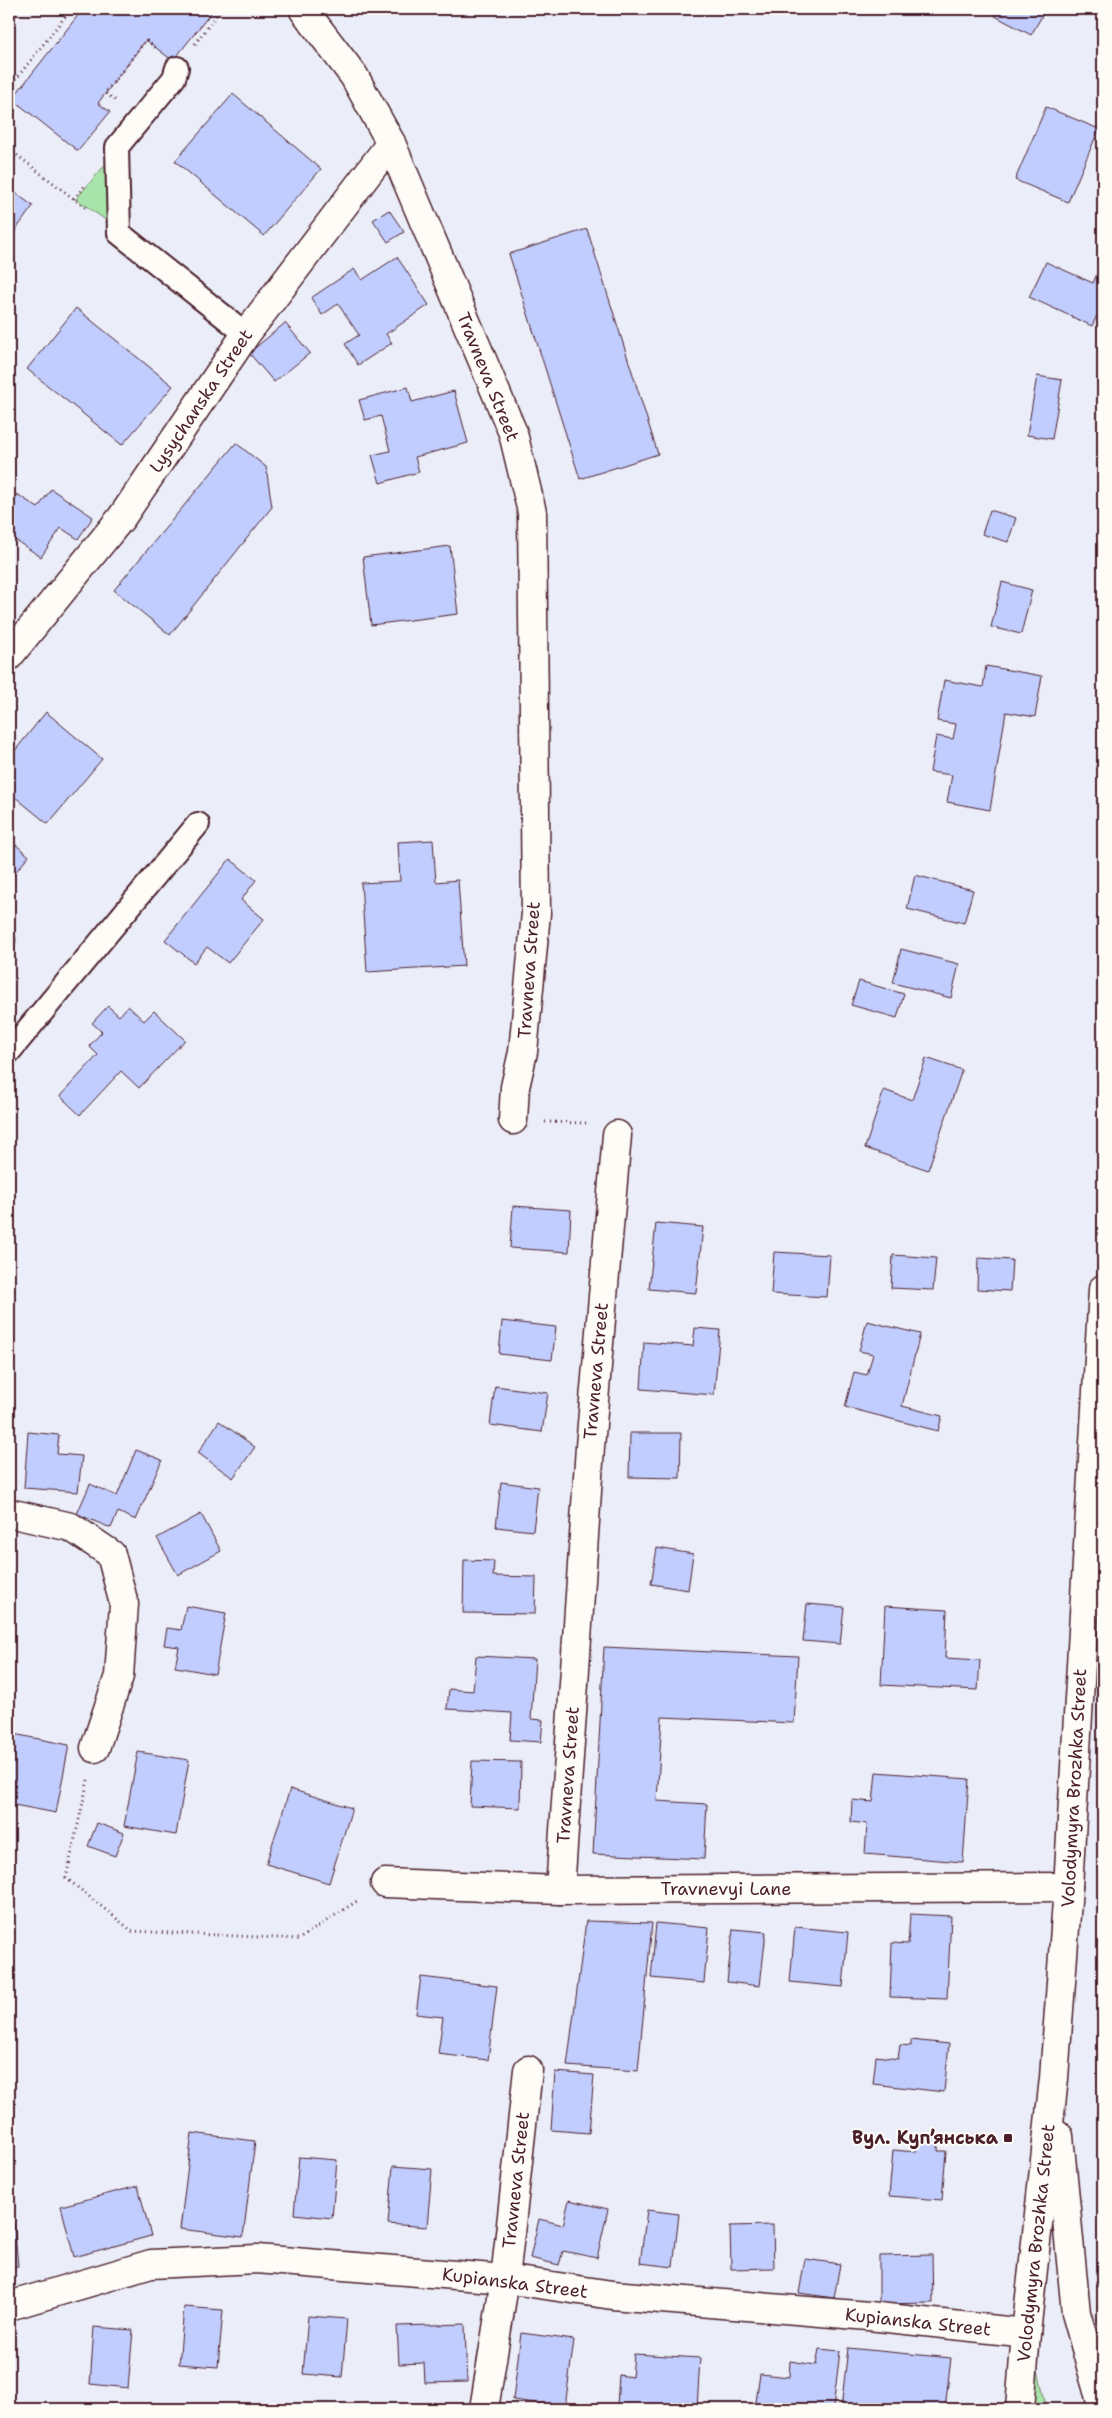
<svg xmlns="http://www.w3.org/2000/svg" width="1112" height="2418" font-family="'Shantell Sans',sans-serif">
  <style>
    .green { fill: #a7e4aa; stroke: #78826a }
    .building { fill: #c1cdff; stroke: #4a1f2b }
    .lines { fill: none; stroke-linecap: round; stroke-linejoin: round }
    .service-casing { stroke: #4a1f2b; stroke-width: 26 }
    .minor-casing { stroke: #4a1f2b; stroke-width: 31 }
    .secondary-casing { stroke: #4a1f2b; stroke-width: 31 }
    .path { stroke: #4a1f2b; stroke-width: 3; stroke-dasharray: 1 4; stroke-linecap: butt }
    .service { stroke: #fdfcf7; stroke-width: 22 }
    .minor { stroke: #fdfcf7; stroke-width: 28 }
    .secondary { stroke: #fdfcf7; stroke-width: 28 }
    .poi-dot { fill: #4a1f2b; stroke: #fdfcf7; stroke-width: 2 }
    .labels { text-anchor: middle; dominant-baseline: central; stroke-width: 4; stroke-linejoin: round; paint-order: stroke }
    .street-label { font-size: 18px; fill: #4a1f2b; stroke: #fdfcf7 }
    .poi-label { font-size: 18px; font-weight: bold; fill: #4a1f2b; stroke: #fdfcf7; text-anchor: end }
  </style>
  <rect width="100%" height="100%" fill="#ebeef9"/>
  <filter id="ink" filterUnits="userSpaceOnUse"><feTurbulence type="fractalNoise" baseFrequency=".02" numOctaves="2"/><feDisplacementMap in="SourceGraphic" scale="10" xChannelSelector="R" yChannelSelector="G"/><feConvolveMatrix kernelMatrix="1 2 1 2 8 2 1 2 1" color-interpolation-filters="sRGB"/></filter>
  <g filter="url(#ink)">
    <g class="green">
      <polygon points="115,153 117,228 76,199"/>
      <polygon points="1031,2340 1047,2409 1027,2409"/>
    </g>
    <g class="building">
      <polygon points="83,9 214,9 173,61 146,40 98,103 110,112 78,151 12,99"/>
      <polygon points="999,9 1046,9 1031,35 995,16"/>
      <polygon points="233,94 321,169 264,236 175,161"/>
      <polygon points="1046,107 1099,129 1068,202 1015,180"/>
      <polygon points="9,188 33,206 9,239"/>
      <polygon points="389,210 404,232 388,242 373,220"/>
      <polygon points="587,229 658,454 580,479 509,254"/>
      <polygon points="397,257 429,305 386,334 392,343 358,365 345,344 359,335 338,304 322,315 311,298 354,269 362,280"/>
      <polygon points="1103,260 1103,303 1092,326 1029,297 1046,262 1093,283"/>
      <polygon points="76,308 173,386 122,445 27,369"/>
      <polygon points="285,323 310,353 274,382 249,353"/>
      <polygon points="1037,376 1062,380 1052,439 1027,435"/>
      <polygon points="408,387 412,402 454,391 468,443 415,457 419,472 380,483 372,455 390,451 381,416 365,420 359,400"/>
      <polygon points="236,443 266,467 272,507 170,635 114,590"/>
      <polygon points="51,489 93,517 78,539 61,528 41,557 9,536 9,507 17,494 38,508"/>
      <polygon points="990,510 1016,518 1008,542 982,534"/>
      <polygon points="450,546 458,614 371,625 363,557"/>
      <polygon points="1002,582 1032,590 1021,634 991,627"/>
      <polygon points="986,666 1042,676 1035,717 1006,712 990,810 947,802 952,775 930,772 936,736 953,739 956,724 937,721 944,680 983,687"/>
      <polygon points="46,712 102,759 48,824 9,792 9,758"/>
      <polygon points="9,839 29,856 9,880"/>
      <polygon points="433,840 436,882 458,880 464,966 367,972 361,883 400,881 398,842"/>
      <polygon points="230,859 256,880 241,900 264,919 228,963 207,947 194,963 165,940"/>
      <polygon points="915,875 973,890 964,923 907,909"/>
      <polygon points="9,913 16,941 9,958"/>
      <polygon points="901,949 959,964 951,998 893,983"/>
      <polygon points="859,981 904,994 897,1018 851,1005"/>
      <polygon points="108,1006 119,1016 128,1006 144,1021 154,1011 185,1040 139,1088 121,1071 80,1115 60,1096 98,1055 89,1046 102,1032 92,1023"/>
      <polygon points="926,1058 962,1070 928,1170 865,1148 884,1090 912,1100"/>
      <polygon points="513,1206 571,1210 569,1252 510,1248"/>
      <polygon points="656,1223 703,1227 696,1293 649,1289"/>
      <polygon points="774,1252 830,1255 827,1297 771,1294"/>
      <polygon points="893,1255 936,1258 933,1290 891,1288"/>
      <polygon points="978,1258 1012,1260 1010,1291 977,1289"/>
      <polygon points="502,1321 556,1327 552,1360 499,1354"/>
      <polygon points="867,1321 920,1334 902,1406 942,1416 938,1431 845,1407 854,1372 867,1375 873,1354 859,1351"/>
      <polygon points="695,1328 720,1330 714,1395 641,1389 644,1342 693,1346"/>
      <polygon points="495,1386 548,1393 542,1432 490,1425"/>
      <polygon points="219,1421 255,1447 233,1478 198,1453"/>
      <polygon points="28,1432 59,1435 57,1454 82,1456 78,1492 24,1488"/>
      <polygon points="630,1433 681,1433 680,1478 629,1477"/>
      <polygon points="136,1450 162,1460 136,1520 118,1512 111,1528 77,1514 90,1484 117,1496"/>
      <polygon points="501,1482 538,1487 533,1531 496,1527"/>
      <polygon points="201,1514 221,1551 178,1575 157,1538"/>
      <polygon points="657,1548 693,1554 688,1590 651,1584"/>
      <polygon points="464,1560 494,1561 493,1576 536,1577 535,1614 463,1613"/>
      <polygon points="807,1604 844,1607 840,1644 803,1641"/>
      <polygon points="186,1606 226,1613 215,1674 175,1667 179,1647 164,1645 167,1628 181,1630"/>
      <polygon points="885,1606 947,1610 945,1658 980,1660 978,1690 881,1685"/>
      <polygon points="604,1647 798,1656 794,1723 662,1717 657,1801 707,1804 704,1859 593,1854"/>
      <polygon points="476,1656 535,1659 531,1719 543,1720 541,1742 510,1740 512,1713 447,1709 449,1689 473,1691"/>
      <polygon points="9,1733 69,1745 56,1813 9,1804"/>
      <polygon points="138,1752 189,1760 176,1835 124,1826"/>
      <polygon points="472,1761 521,1762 520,1808 470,1806"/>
      <polygon points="876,1772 969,1779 963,1862 865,1854 867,1824 851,1822 852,1800 873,1802"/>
      <polygon points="290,1789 352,1808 329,1883 266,1864"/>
      <polygon points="97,1823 124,1833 115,1856 88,1846"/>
      <polygon points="910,1914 951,1916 947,1999 890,1997 892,1943 908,1944"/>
      <polygon points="586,1921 652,1923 638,2071 567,2066"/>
      <polygon points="656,1923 709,1928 704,1983 651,1978"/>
      <polygon points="795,1927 848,1932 843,1987 790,1982"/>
      <polygon points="733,1929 766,1932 760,1986 727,1982"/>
      <polygon points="421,1977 497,1986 488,2060 438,2054 443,2017 416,2014"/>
      <polygon points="911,2040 949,2044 944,2092 873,2084 876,2056 898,2059 900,2045 911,2046"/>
      <polygon points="555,2072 594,2075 589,2133 551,2130"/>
      <polygon points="192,2133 255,2141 243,2237 180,2229"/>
      <polygon points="917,2135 939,2137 938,2151 946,2151 942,2200 889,2196 893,2150 916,2152"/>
      <polygon points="299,2157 337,2160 332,2218 294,2214"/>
      <polygon points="393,2166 432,2169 427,2227 388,2224"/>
      <polygon points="138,2186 151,2236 74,2257 61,2206"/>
      <polygon points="569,2200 608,2209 597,2258 563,2251 559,2265 530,2258 539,2219 563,2225"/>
      <polygon points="647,2210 679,2214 673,2267 640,2263"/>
      <polygon points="9,2212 13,2212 18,2266 9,2267"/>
      <polygon points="773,2225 774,2268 731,2269 730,2226"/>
      <polygon points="932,2255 933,2303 879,2304 879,2256"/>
      <polygon points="805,2259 840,2264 834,2298 799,2293"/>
      <polygon points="184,2307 223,2310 218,2367 179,2364"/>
      <polygon points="308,2316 347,2319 342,2377 303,2374"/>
      <polygon points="465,2324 467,2382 425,2383 424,2363 399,2364 397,2326"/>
      <polygon points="94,2327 133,2330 128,2388 90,2384"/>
      <polygon points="521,2333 574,2340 565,2407 513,2400"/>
      <polygon points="848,2348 951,2358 945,2409 841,2409"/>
      <polygon points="819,2349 840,2351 833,2409 755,2409 760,2374 789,2377 790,2361 816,2365"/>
      <polygon points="634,2354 700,2358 697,2409 617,2406 619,2375 632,2377"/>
    </g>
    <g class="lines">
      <defs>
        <g id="service">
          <polyline points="177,68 174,78 117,147 119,233 246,334"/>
          <polyline points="9,1052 198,824"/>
        </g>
        <g id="minor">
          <polyline points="303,9 354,76 391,143 513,433 532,512 536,913 523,1052 515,1087 513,1120"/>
          <polyline points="9,656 122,517 246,334 391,143"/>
          <polyline points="9,1513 71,1527 111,1554 124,1604 119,1676 95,1748"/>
          <polyline points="385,1883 560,1890 1068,1887"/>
          <polyline points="560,1890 590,1447 617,1135"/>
          <polyline points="9,2306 151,2264 257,2259 505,2279 612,2295 869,2316 1026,2333"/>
          <polyline points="484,2409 505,2279 528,2070"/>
        </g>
        <g id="secondary">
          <polyline points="1059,2136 1076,2313 1103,2409"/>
          <polyline points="1020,2409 1026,2333 1054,2078 1068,1887 1103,1289"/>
        </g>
      </defs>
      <use href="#service" class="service-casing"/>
      <use href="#minor" class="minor-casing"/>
      <use href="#secondary" class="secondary-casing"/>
      <g class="path">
        <polyline points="9,22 20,9"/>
        <polyline points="195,44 221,9"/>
        <polyline points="9,88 71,9"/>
        <polyline points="115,100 105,93 146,40 156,48"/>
        <polyline points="9,149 87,209"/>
        <polyline points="74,199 86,184"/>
        <polyline points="545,1122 586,1123"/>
        <polyline points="88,1780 66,1878 132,1931 299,1939 357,1901"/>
      </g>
      <use href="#service" class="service"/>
      <use href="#minor" class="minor"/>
      <use href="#secondary" class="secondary"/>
    </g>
  </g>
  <rect class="poi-dot" x="1003" y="2133" width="10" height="10" rx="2.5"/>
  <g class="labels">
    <g class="street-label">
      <text transform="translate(488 377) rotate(68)">Travneva Street</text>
      <text transform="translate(201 401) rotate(-56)">Lysychanska Street</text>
      <text transform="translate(529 970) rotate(-86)">Travneva Street</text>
      <text transform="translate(596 1371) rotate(-85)">Travneva Street</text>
      <text transform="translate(568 1775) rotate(-86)">Travneva Street</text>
      <text transform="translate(1074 1788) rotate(-87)">Volodymyra Brozhka Street</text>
      <text x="726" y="1889">Travnevyi Lane</text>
      <text transform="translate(516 2180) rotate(-84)">Travneva Street</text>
      <text transform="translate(1036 2243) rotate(-84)">Volodymyra Brozhka Street</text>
      <text transform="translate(515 2283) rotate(7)">Kupianska Street</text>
      <text transform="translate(918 2322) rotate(6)">Kupianska Street</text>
    </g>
    <g class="poi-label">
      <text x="998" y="2138">Вул. Куп’янська</text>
    </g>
  </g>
  <rect width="1112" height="2418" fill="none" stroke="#fdfcf7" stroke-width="30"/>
  <rect x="15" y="15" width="1082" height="2388" fill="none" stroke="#4a1f2b" stroke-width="2" filter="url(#ink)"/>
</svg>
